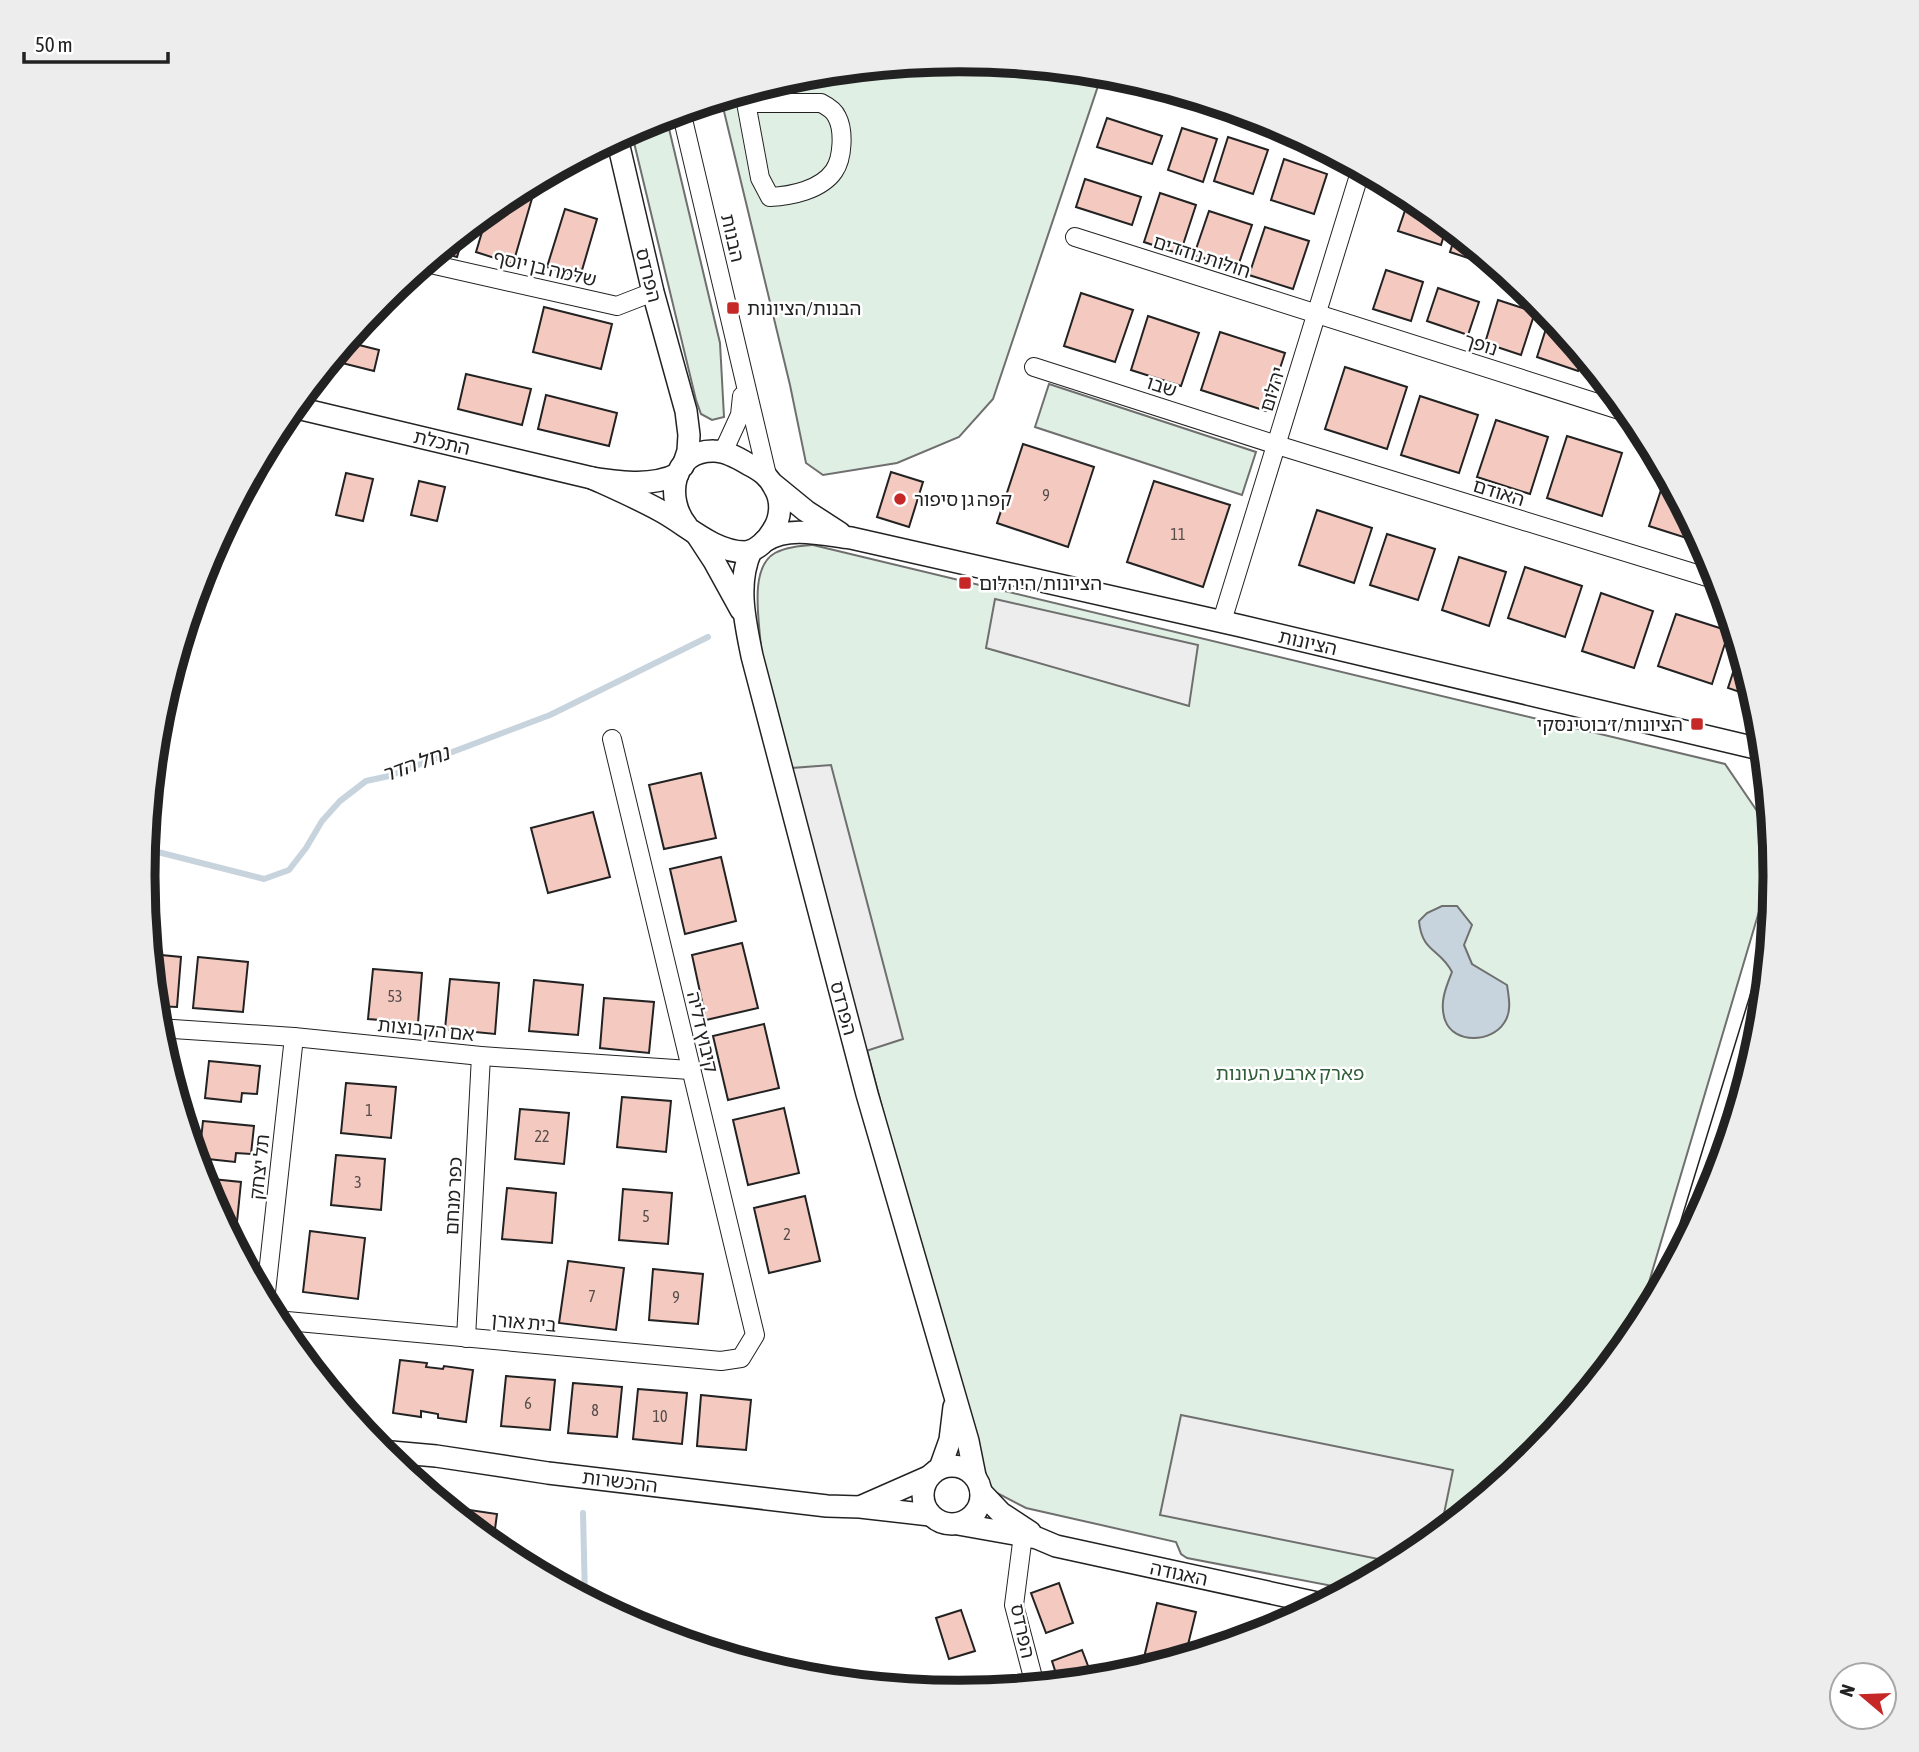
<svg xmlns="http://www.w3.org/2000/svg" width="1919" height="1752" font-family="'Asap Condensed','Noto Sans Hebrew',sans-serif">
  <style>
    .green { fill: #e0efe3; stroke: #6f6f6f; stroke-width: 2 }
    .parking { fill: #ededed; stroke: #6f6f6f; stroke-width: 2 }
    .water { fill: #c7d3dd; stroke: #6f6f6f; stroke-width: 2 }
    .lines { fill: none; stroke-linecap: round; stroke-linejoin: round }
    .stream { stroke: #c7d3dd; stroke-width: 6 }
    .building { fill: #f3c9c0; stroke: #222; stroke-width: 2 }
    .minor-casing { stroke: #222; stroke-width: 20 }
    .tertiary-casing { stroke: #222; stroke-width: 24 }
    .minor { stroke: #fff; stroke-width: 18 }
    .tertiary { stroke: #fff; stroke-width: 21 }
    .poi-dot { fill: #c62828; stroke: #fff; stroke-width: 2.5 }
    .labels { text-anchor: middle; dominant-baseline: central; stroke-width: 5; stroke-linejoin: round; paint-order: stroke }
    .number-label { font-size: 16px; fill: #564c4a }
    .street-label { font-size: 19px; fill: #222; stroke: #fff }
    .poi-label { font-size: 19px; fill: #222; stroke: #fff; text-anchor: start }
    .park-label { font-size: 19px; fill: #2f5e38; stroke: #fff }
    .water-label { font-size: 21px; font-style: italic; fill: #222; stroke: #fff }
    .rim { fill: none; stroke: #222; stroke-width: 9 }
  </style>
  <rect width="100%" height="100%" fill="#fff"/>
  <g class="green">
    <polygon points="960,60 1102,74 993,399 959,437 897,463 823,475 806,463 790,385 721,99 801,75"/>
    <polygon points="666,116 720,343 724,417 712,420 701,414 696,400 631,130 647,122"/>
    <polygon points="1049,384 1256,452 1242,495 1035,427"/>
    <path d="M813 545 1725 764 1772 833 1774 861 1633 1336 1537 1454 1413 1555 1348 1589 1187 1558 1181 1554 1176 1542 1026 1508 995 1492 983 1482 975 1458 761 650C760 623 748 568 775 553 786 547 800 546 813 545Z"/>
  </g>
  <g class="parking">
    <polygon points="995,599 1198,645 1189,706 986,648"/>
    <polygon points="831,765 903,1039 863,1052 792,768"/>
    <polygon points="1181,1415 1453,1470 1440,1533 1413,1555 1398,1563 1160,1515"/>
  </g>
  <path class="water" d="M1442 906H1457L1472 925 1464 945 1472 964 1507 985C1509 998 1512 1012 1504 1023 1492 1042 1454 1045 1445 1020 1439 1003 1446 987 1452 972 1440 948 1422 953 1419 921L1427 913Z"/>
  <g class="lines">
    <g class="stream">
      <polyline points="146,849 264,879 289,870 306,848 322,821 340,801 366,781 389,776 550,715 708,637"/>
      <polyline points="583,1513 585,1597"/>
    </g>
  </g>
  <g class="building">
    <polygon points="1107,118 1162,136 1152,164 1097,147"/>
    <polygon points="1182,128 1217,139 1203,182 1168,170"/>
    <polygon points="1228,137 1268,150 1253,194 1214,181"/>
    <polygon points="1284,159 1327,174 1314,214 1271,200"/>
    <polygon points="1085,179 1141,197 1132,225 1076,207"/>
    <polygon points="518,191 533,195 513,264 476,252 488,212"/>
    <polygon points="1160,193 1196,205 1180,254 1144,242"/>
    <polygon points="1410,196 1447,225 1441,245 1398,231"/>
    <polygon points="565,209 597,219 580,277 547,267"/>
    <polygon points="1209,211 1252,225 1237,269 1194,255"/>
    <polygon points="1265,227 1309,241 1293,289 1249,275"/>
    <polygon points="465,231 457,257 439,252"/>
    <polygon points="1456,233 1493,263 1492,266 1450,252"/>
    <polygon points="1386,270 1423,282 1411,321 1373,309"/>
    <polygon points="1438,288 1479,302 1468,335 1427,321"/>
    <polygon points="1081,293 1133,310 1115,362 1064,346"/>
    <polygon points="1498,300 1535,312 1521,355 1485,343"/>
    <polygon points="544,307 612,324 601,369 533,352"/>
    <polygon points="1148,316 1199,333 1181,386 1131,370"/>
    <polygon points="1550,316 1583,355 1578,371 1537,357"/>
    <polygon points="1220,332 1285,353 1266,411 1201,390"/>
    <polygon points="347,342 379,350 374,371 342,363"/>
    <polygon points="1345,367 1407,387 1387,449 1325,429"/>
    <polygon points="466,374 531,389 522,425 458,409"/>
    <polygon points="546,395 617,413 609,446 538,429"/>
    <polygon points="1420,396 1478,415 1459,473 1401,455"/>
    <polygon points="1496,420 1548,437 1530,494 1477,477"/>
    <polygon points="1567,436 1622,453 1602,516 1547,498"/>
    <polygon points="1023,444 1094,467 1068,547 997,523"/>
    <polygon points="891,472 923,482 909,527 877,517"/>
    <polygon points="346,473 373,479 363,521 336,515"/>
    <polygon points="1666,475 1702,542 1702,543 1649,526"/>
    <polygon points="419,481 445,487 437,521 411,515"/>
    <polygon points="1154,481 1230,505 1203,587 1127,562"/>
    <polygon points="1317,510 1372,528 1354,583 1299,565"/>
    <polygon points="1387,534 1435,549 1418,600 1370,585"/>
    <polygon points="1459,557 1506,572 1489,626 1442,610"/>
    <polygon points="1525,567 1582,586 1565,637 1508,618"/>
    <polygon points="1601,593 1653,611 1634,668 1582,651"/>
    <polygon points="1676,614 1729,631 1712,684 1658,666"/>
    <polygon points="1740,651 1754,697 1728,688"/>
    <polygon points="701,773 716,838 664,849 649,785"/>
    <polygon points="593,812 610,877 548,893 531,828"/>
    <polygon points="721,857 736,921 685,934 670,869"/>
    <polygon points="742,943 758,1008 706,1020 692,955"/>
    <polygon points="151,954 181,957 177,1007 156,1006"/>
    <polygon points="198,957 248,962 243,1012 193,1008"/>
    <polygon points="373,969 422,973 418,1023 368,1019"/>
    <polygon points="450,979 499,983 495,1034 445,1029"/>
    <polygon points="534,980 583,985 578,1035 529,1031"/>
    <polygon points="604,998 654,1002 649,1053 600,1048"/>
    <polygon points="764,1024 779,1088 728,1100 713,1036"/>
    <polygon points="209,1061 260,1066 257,1094 242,1093 241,1102 205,1098"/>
    <polygon points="346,1083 396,1087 391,1138 341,1133"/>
    <polygon points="622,1097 671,1101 666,1152 617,1147"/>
    <polygon points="784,1108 799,1173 748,1185 733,1120"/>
    <polygon points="520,1109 569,1113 564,1164 515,1159"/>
    <polygon points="203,1121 254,1126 251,1154 236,1153 235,1162 199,1158"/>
    <polygon points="336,1155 385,1159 381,1210 331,1205"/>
    <polygon points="202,1178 241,1182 236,1232 228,1232"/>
    <polygon points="507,1188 556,1193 552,1243 502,1239"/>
    <polygon points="623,1189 672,1193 668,1244 619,1240"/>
    <polygon points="805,1196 820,1261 769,1273 754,1208"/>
    <polygon points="310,1231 365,1238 358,1299 303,1292"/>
    <polygon points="568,1261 624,1268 616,1330 559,1323"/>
    <polygon points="653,1269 703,1274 698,1324 649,1320"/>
    <polygon points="400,1360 427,1363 426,1367 443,1369 444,1366 473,1370 466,1422 438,1418 438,1414 421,1411 421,1417 393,1413"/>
    <polygon points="506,1376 555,1380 550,1430 501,1426"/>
    <polygon points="573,1383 622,1387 617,1437 568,1433"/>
    <polygon points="638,1389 687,1393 682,1444 633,1439"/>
    <polygon points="701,1395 751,1400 746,1450 697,1446"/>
    <polygon points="449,1507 497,1514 493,1544 448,1508"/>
    <polygon points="1059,1583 1073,1623 1046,1633 1031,1593"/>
    <polygon points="1157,1603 1196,1612 1185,1657 1141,1670"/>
    <polygon points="961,1610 975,1651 949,1659 936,1618"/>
    <polygon points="1082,1650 1093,1679 1059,1683 1052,1661"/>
  </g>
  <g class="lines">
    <defs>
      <g id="minor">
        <path d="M744 92 760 178 770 197C791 196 821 190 834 171 843 158 844 130 837 117 834 110 827 106 821 103H746"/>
        <polyline points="681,111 767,475"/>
        <polyline points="1075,237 1632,414"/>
        <polyline points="426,263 617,306 653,292"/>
        <polyline points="1034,367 1277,445 1710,578 1714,564"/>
        <polyline points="723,452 740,415 742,396"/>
        <polyline points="1222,621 1361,169"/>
        <polyline points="158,1028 294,1037 481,1056 690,1070"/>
        <polyline points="265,1301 294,1037"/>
        <polyline points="276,1320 721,1361 741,1358 755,1335 612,739"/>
        <polyline points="466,1338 481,1056"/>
        <polyline points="1023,1535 1014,1605 1035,1685"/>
      </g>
      <g id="tertiary">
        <polyline points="617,138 653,292 686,411 689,435 688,451 683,466"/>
        <path d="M293 407 592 478C620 482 652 487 678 474"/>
        <path d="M592 478C614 488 637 498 659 510 686 524 713 552 745 552 757 551 768 539 773 530 781 518 782 501 775 489 769 476 760 470 748 464 738 458 726 451 714 451 671 450 665 500 687 526"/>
        <polyline points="773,484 806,511 840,533"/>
        <polyline points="697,535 714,561 741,610"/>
        <path d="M765 541C789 525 825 535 851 538L1241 626 1764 750"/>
        <path d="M751 551C736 584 745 621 752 656L867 1094 968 1441 975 1476"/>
        <polyline points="1687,1239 1765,985"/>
        <polyline points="380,1451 436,1456 548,1473 827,1506 860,1507 930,1515"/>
        <circle cx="952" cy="1495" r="29"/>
        <polyline points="940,1468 950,1440 954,1407"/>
        <polyline points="981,1492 1001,1513 1030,1532"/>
        <polyline points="862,1506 928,1477"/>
        <polyline points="958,1524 1037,1538 1056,1546 1322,1604"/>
      </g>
    </defs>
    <use href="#minor" class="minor-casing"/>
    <use href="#tertiary" class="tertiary-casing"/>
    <use href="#minor" class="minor"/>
    <use href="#tertiary" class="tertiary"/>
  </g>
  <g class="poi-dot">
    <rect x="726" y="301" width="14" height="14" rx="3.5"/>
    <circle cx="900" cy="499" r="7"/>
    <rect x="958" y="576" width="14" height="14" rx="3.5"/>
    <rect x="1690" y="717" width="14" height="14" rx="3.5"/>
  </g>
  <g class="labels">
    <g class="number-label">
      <text x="1046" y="495">9</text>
      <text x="1178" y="534">11</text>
      <text x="395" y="996">53</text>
      <text x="369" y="1110">1</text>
      <text x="542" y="1136">22</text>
      <text x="358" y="1182">3</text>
      <text x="646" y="1216">5</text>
      <text x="787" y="1234">2</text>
      <text x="592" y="1296">7</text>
      <text x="676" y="1297">9</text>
      <text x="528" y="1403">6</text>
      <text x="595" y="1410">8</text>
      <text x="660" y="1416">10</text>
    </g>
    <g class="street-label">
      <text transform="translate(733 238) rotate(77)">הבנות</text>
      <text transform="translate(1202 256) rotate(18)">חולות נודדים</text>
      <text transform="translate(545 268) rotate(13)">שלמה בן יוסף</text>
      <text transform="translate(649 275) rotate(76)">הפרדס</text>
      <text transform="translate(1481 344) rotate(18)">נופך</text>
      <text transform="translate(1162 386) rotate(18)">שבו</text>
      <text transform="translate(1272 389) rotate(-73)">יהלום</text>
      <text transform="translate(442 442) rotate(13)">התכלת</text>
      <text transform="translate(1499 492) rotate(17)">האודם</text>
      <text transform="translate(1308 642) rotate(13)">הציונות</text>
      <text transform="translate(844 1008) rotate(75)">הפרדס</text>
      <text transform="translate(426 1029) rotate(6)">אם הקבוצות</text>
      <text transform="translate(703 1032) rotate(77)">קיבוץ דליה</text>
      <text transform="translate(259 1167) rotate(-84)">תל יצחק</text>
      <text transform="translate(453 1196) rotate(-87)">כפר מנחם</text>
      <text transform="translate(524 1322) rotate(5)">בית אורן</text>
      <text transform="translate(620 1481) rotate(7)">ההכשרות</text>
      <text transform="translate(1179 1573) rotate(12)">האגודה</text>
      <text transform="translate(1023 1631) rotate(78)">הפרדס</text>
    </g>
    <g class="poi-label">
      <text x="747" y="308">הבנות/הציונות</text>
      <text x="914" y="499">קפה גן סיפור</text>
      <text x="979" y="583">הציונות/היהלום</text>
      <text x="1683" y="724" text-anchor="end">הציונות/ז׳בוטינסקי</text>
    </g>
    <g class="park-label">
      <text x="1290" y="1073">פארק ארבע העונות</text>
    </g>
    <g class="water-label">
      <text transform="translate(415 763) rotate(-20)">נחל הדר</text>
    </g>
  </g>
  <path d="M0 0H1919V1752H0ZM155 876a804 804 0 1 1 1608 0a804 804 0 1 1-1608 0Z" fill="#ededed" fill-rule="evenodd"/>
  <path class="rim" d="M155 876a804 804 0 1 1 1608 0a804 804 0 1 1-1608 0Z"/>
  <g transform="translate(1863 1696) rotate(289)"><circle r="33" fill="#ffffff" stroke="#a7a7a7" stroke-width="2"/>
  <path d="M0-5L12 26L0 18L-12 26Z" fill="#c62828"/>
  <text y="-10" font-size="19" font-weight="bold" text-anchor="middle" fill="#222222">N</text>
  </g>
  <path d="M24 52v10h144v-10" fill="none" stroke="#222222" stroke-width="3.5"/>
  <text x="35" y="52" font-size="21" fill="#222222" stroke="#ffffff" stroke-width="5" paint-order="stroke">50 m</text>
</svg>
